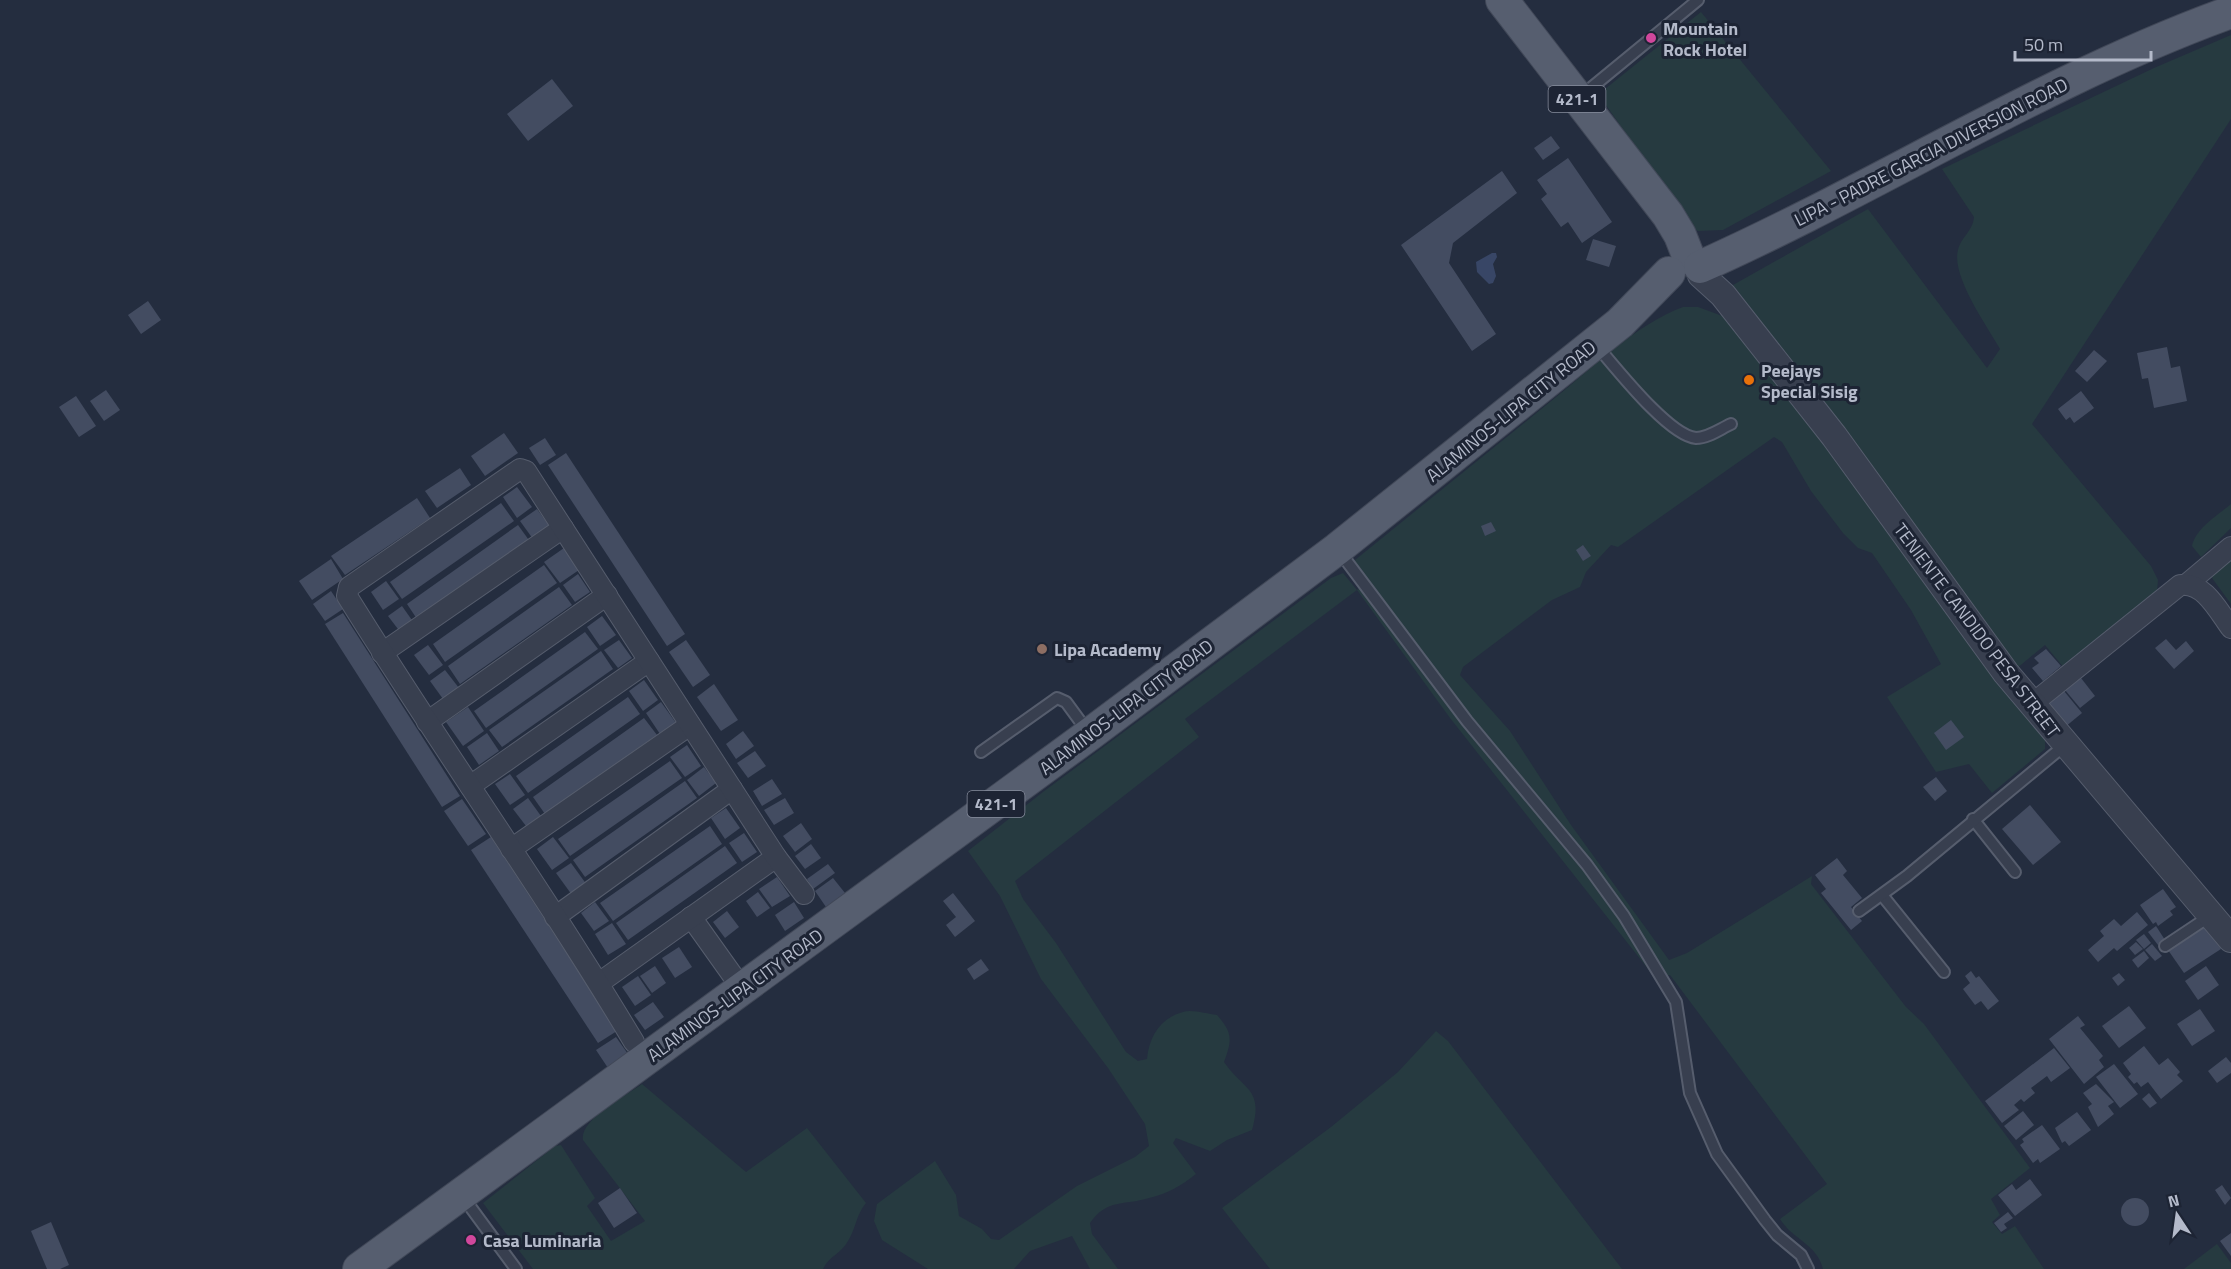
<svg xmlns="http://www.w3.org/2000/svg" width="2231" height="1269" font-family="'Titillium Web',sans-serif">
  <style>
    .green { fill: #263a40 }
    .water { fill: #384666 }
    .building { fill: #434c61 }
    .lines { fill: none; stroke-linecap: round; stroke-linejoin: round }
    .service-casing { stroke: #565d6d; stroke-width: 14 }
    .minor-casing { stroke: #565d6d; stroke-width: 22 }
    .tertiary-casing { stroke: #565d6d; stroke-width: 28 }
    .primary-casing { stroke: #414858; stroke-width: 34 }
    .service { stroke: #383f4f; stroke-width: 10 }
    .minor { stroke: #383f4f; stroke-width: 20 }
    .tertiary { stroke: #383f4f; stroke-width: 26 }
    .primary { stroke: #565e6f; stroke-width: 32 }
    .hotel-dot { fill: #d1479c; stroke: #1d2434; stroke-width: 2 }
    .food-dot { fill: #e8710a; stroke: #1d2434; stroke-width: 2 }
    .education-dot { fill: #8d6e63; stroke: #1d2434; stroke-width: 2 }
    .labels { text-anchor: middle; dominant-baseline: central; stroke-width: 6; stroke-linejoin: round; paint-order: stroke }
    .shield { fill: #1d2434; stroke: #878d9d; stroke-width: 1.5 }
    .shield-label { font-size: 16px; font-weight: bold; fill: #b4baca }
    .poi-label { font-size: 18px; font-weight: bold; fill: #b4baca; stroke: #1d2434; text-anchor: start }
    .street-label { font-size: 18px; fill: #b4baca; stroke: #1d2434 }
  </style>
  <rect width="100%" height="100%" fill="#242d3f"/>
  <g class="green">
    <polygon points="1701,12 1831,171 1723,230 1698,231 1691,226 1601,98 1605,89"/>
    <path d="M2231 35V119L2032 424 2151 566 2158 580 2157 592 2065 669 2045 645 2016 669 1867 460 1733 285 1868 209 1987 368 2000 349C1987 326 1951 276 1958 250 1961 237 1973 231 1974 217L1942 169 2154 68Z"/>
    <path d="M1683 307H1698L1725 317 1789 398 2018 707 2045 738V749L1992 793 1969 764 1936 772 1887 697 1941 664 1911 610 1872 553 1858 548 1843 533 1811 491 1782 442 1774 437 1618 547 1611 545 1586 572 1580 587 1552 600 1463 667 1460 675 1510 731 1571 825 1669 960 1687 953 1812 876 1811 884 1906 1007 1924 1024 2030 1168 1991 1199 2000 1215 1992 1222 2002 1234 2015 1226 2044 1269H1823C1817 1244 1792 1239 1780 1219L1827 1184 1670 975 1656 979 1450 718 1357 590 1185 719 1199 737 1015 881 1023 899 1056 943 1126 1052 1138 1061 1147 1059C1149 1037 1160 1018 1183 1012 1192 1009 1207 1014 1217 1015 1233 1033 1232 1040 1224 1062 1244 1091 1264 1088 1252 1130L1227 1140 1210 1151 1176 1138 1173 1143 1196 1174C1181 1186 1167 1194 1149 1198 1123 1206 1108 1198 1090 1223L1092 1234 1118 1269H1090L1072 1236 1030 1251 1014 1269H928L882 1240 874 1221 877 1204 935 1161 956 1195 959 1216 982 1229 991 1239 999 1240 1077 1186 1135 1157 1149 1146 1145 1124 1108 1068 1041 979 1000 896 968 851 1043 792 1331 578 1343 573 1357 590 1368 580 1356 565 1355 560C1420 507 1485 455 1550 402 1589 371 1636 324 1683 307Z"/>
    <path d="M2231 504V528L2201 557 2192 546C2196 528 2217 516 2231 504Z"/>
    <polygon points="2231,554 2231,604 2212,578 2214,571"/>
    <polygon points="1436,1031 1448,1041 1622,1269 1270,1269 1222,1208 1331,1127 1398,1072"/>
    <path d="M642 1084 746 1172 807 1128 866 1203C856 1215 856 1228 848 1241 842 1253 829 1256 823 1269H533L483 1203 555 1146 561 1145 595 1198 587 1206 611 1241 645 1221 583 1140C579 1120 627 1095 642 1084Z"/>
    <polygon points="2217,1244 2231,1263 2231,1269 2184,1269"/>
  </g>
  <polygon class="water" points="1492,253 1496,253 1497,257 1493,264 1496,276 1493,283 1489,284 1477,272 1476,262"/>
  <g class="building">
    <polygon points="552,79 573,106 528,141 507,114"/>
    <polygon points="1551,136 1560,148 1543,160 1534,148"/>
    <polygon points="1568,158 1612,222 1582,243 1568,222 1561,227 1541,199 1547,194 1537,180"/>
    <polygon points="1502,171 1517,193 1453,243 1449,263 1496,334 1472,351 1401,245"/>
    <polygon points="1593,239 1616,246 1609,267 1586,260"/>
    <polygon points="148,301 161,320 141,334 128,315"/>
    <polygon points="2167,347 2171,368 2180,366 2187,401 2154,408 2148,378 2142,379 2137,353"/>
    <polygon points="2094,350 2107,361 2087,382 2075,371"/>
    <polygon points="106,390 120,410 104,421 90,401"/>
    <polygon points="2081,391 2094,408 2074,423 2070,417 2066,420 2058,409"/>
    <polygon points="76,396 96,426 79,437 59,407"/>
    <polygon points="504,433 518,453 485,476 471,456"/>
    <polygon points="545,438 556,455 540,465 529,448"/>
    <polygon points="566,453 685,634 667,646 548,465"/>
    <polygon points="460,468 471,485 437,508 425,491"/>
    <polygon points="517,487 532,507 517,518 503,497"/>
    <polygon points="417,498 430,518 345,575 331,556"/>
    <polygon points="501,503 514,521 402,599 390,582"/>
    <polygon points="537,509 550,527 533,539 520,521"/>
    <polygon points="1491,522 1496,531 1485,536 1481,526"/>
    <polygon points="518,525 531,543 419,622 407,604"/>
    <polygon points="1583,545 1591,556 1583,561 1576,550"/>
    <polygon points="564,548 579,570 560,583 544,562"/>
    <polygon points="331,559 343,579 312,600 299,581"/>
    <polygon points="544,565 557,583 445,662 433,644"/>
    <polygon points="578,574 590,592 575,602 563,585"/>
    <polygon points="386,581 399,599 383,610 371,592"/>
    <polygon points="559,587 572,605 460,684 448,666"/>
    <polygon points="331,591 343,609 325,621 313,604"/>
    <polygon points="402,606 414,623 401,633 388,616"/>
    <polygon points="343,613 460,796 442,807 325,624"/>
    <polygon points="602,616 616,635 600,646 587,627"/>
    <polygon points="585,632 598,649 486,728 474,711"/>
    <polygon points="2166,639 2176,650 2186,641 2194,651 2174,669 2155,648"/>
    <polygon points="619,640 632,658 618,668 604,650"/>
    <polygon points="686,640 710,675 693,687 669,652"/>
    <polygon points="428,645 443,665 429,675 414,655"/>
    <polygon points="2046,649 2061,666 2043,681 2032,668 2039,663 2034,658"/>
    <polygon points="601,651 613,669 502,747 489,730"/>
    <polygon points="445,670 459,688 443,699 430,681"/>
    <polygon points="2081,678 2095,696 2080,708 2065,690"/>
    <polygon points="644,680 658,700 643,711 629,691"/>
    <polygon points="714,684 738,720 721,731 697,697"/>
    <polygon points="2064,691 2082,713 2065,727 2047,705"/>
    <polygon points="628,697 640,714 528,793 516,776"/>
    <polygon points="661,702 676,723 660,734 646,713"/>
    <polygon points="468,707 484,731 463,746 446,722"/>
    <polygon points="644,718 657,735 545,814 533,797"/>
    <polygon points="1951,720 1964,737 1946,750 1934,733"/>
    <polygon points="743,731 754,746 736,759 726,744"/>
    <polygon points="487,733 499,751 479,765 467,747"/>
    <polygon points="687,745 701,766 685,777 670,757"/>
    <polygon points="755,751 766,766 748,778 737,763"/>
    <polygon points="670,761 682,778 570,856 558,839"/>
    <polygon points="704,767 716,783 699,796 687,780"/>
    <polygon points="510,774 525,795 510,805 495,784"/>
    <polygon points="1936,777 1947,791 1935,801 1923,787"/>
    <polygon points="772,779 782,794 762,806 753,791"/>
    <polygon points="685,781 697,798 585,877 573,860"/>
    <polygon points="528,798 541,816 526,826 513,809"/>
    <polygon points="785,798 794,813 774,825 764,810"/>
    <polygon points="462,799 486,834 468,846 444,811"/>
    <polygon points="2030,805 2061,842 2033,865 2002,829"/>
    <polygon points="726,808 740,828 725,839 711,818"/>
    <polygon points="801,823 812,839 795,852 783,836"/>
    <polygon points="710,826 722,844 613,921 600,903"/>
    <polygon points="744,833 757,852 742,862 729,843"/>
    <polygon points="491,837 617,1031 598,1043 471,850"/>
    <polygon points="553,837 569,858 552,870 537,849"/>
    <polygon points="811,844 821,858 805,869 795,856"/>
    <polygon points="725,846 737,863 628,940 616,923"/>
    <polygon points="1837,858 1847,871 1843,875 1862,898 1851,907 1862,921 1851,930 1821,893 1826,889 1815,875"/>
    <polygon points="571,863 587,885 572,895 556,873"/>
    <polygon points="828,864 835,873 813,889 807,879"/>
    <polygon points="777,877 790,896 772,907 759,889"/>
    <polygon points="833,878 845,893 826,907 815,891"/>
    <polygon points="2163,889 2176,907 2170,911 2173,915 2158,926 2156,922 2153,924 2140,905"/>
    <polygon points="758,892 770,908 757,917 746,901"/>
    <polygon points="953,893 975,921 955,937 946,925 956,917 943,901"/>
    <polygon points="595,902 609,921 594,931 581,913"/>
    <polygon points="794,902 804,918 785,931 775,915"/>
    <polygon points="727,911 739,927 725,938 713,922"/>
    <polygon points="2137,912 2148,925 2117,951 2114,948 2098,962 2088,950 2104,936 2100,931 2114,919 2121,926"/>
    <polygon points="612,923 626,944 608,955 595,934"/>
    <polygon points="2207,924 2221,949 2184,973 2168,950"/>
    <polygon points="2156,926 2165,940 2158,945 2148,932"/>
    <polygon points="2144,934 2151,943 2144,949 2136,940"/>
    <polygon points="2136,942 2143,949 2135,955 2129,948"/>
    <polygon points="2152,944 2162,956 2155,961 2145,950"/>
    <polygon points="679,947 692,967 675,978 662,958"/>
    <polygon points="2144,951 2149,958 2138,968 2132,960"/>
    <polygon points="981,959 989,970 974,980 967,969"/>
    <polygon points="655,966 666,983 652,993 640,976"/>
    <polygon points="2206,966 2219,985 2198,1000 2185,981"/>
    <polygon points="1971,971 1976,978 1979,976 1999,1001 1988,1010 1981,1001 1975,1005 1963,989 1970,983 1965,976"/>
    <polygon points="2119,973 2125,980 2118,986 2112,978"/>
    <polygon points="638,976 651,995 635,1006 622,987"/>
    <polygon points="653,1002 664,1017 645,1030 634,1015"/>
    <polygon points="2129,1006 2146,1028 2119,1048 2102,1026"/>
    <polygon points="2200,1009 2215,1031 2192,1046 2177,1024"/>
    <polygon points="2078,1016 2085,1025 2080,1028 2103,1056 2099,1060 2104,1067 2084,1084 2049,1039"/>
    <polygon points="616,1037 628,1054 608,1068 596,1050"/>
    <polygon points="2144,1046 2159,1065 2168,1058 2180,1072 2177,1075 2183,1081 2161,1099 2148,1082 2141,1087 2137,1082 2134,1084 2128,1077 2131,1074 2123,1063"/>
    <polygon points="2054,1048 2070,1068 2051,1082 2047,1076 2031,1088 2035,1093 2024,1102 2021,1099 2014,1105 2019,1110 2002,1123 1985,1101"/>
    <polygon points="2226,1057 2231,1063 2231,1073 2217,1083 2208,1071"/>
    <polygon points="2114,1064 2138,1094 2120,1108 2096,1077"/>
    <polygon points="2096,1084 2114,1102 2108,1106 2114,1114 2098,1127 2088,1107 2092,1104 2083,1093"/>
    <polygon points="2149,1093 2157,1103 2150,1108 2142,1099"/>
    <polygon points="2023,1111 2034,1125 2016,1140 2004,1126"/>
    <polygon points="2077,1112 2091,1130 2069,1146 2065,1141 2062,1143 2055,1128"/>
    <polygon points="2042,1125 2060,1149 2040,1163 2038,1159 2033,1163 2020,1145 2024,1142 2022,1139"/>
    <polygon points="2030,1179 2042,1195 2015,1216 1998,1195 2012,1184 2016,1190"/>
    <polygon points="2222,1185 2231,1198 2225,1205 2215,1190"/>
    <polygon points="620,1188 637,1213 614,1228 598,1203"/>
    <circle cx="2135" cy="1212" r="14"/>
    <polygon points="2008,1212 2013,1218 2004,1224 2007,1228 2001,1232 1994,1223"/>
    <polygon points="51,1222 69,1265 60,1269 47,1269 31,1231"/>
    <polygon points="2231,1233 2231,1256 2220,1241"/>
  </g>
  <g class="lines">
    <defs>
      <g id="service">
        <polyline points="1580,97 1698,0"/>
        <path d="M1597 346C1616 368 1669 436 1696 438 1708 438 1720 429 1731 424"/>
        <polyline points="1339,551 1467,721 1587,865 1624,916 1676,1002 1690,1093 1717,1154 1765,1220 1777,1235 1801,1255 1808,1269"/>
        <polyline points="981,752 1057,698 1066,702 1088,732"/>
        <polyline points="1973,819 2015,872"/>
        <polyline points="1882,895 1944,972"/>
        <polyline points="1859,911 1907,876 2065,745"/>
        <polyline points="2165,946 2210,916"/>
        <polyline points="463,1197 516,1269"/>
      </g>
      <g id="minor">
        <polyline points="2187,584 2231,547"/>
        <polyline points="382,653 563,528"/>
        <path d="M2032 704 2180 585C2204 581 2219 612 2231 628"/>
        <polyline points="427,722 607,595"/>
        <polyline points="470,786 649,661"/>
        <polyline points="511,849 690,725"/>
        <polyline points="555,917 732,789"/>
        <polyline points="691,917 743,990"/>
        <polyline points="599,983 776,857"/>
        <path d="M634 1042C543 890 440 746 347 596L349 587 520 469 526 471 776 857 804 894"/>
      </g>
      <polyline id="tertiary" points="1701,275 1723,295 1834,436 2006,673 2231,939"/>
      <g id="primary">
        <polyline points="1502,0 1668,215 1680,235 1689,258"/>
        <path d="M1700 267C1879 187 2045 79 2231 12"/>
        <polyline points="359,1269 1090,734 1337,549 1620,323 1669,273"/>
      </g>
    </defs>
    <use href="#service" class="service-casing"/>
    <use href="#minor" class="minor-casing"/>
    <use href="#tertiary" class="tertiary-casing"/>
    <use href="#primary" class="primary-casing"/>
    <use href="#service" class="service"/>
    <use href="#minor" class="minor"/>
    <use href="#tertiary" class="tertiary"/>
    <use href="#primary" class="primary"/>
  </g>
  <g class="hotel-dot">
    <circle cx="1651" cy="38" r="6"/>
    <circle cx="471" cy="1240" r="6"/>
  </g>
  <circle class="food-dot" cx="1749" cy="380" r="6"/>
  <circle class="education-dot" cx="1042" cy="649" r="6"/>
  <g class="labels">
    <g class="shield">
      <rect x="1548.5" y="86" width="57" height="26" rx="4.5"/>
      <rect x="967.5" y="791" width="57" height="26" rx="4.5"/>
    </g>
    <g class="shield-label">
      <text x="1577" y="99">421-1</text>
      <text x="996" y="804">421-1</text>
    </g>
    <g class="poi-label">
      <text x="1663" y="28">Mountain<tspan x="1663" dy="21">Rock Hotel</tspan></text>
      <text x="1761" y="370">Peejays<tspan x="1761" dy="21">Special Sisig</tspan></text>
      <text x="1054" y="649">Lipa Academy</text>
      <text x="483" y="1240">Casa Luminaria</text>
    </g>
    <g class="street-label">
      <text transform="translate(1931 152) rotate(-27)">LIPA - PADRE GARCIA DIVERSION ROAD</text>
      <text transform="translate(1511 411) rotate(-39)">ALAMINOS-LIPA CITY ROAD</text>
      <text transform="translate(1977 630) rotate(53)">TENIENTE CANDIDO PESA STREET</text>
      <text transform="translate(1126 707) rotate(-37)">ALAMINOS-LIPA CITY ROAD</text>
      <text transform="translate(735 995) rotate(-36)">ALAMINOS-LIPA CITY ROAD</text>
    </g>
  </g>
  <g transform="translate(2177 1215) rotate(347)" stroke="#1d2434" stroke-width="4.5" paint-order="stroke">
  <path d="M0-4.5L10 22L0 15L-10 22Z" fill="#b4baca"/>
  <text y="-9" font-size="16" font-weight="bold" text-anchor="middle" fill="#b4baca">N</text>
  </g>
  <path d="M2015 51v9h136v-9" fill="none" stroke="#b4baca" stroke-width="3"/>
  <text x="2024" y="51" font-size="18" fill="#b4baca" stroke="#1d2434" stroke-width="4.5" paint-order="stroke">50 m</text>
</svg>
